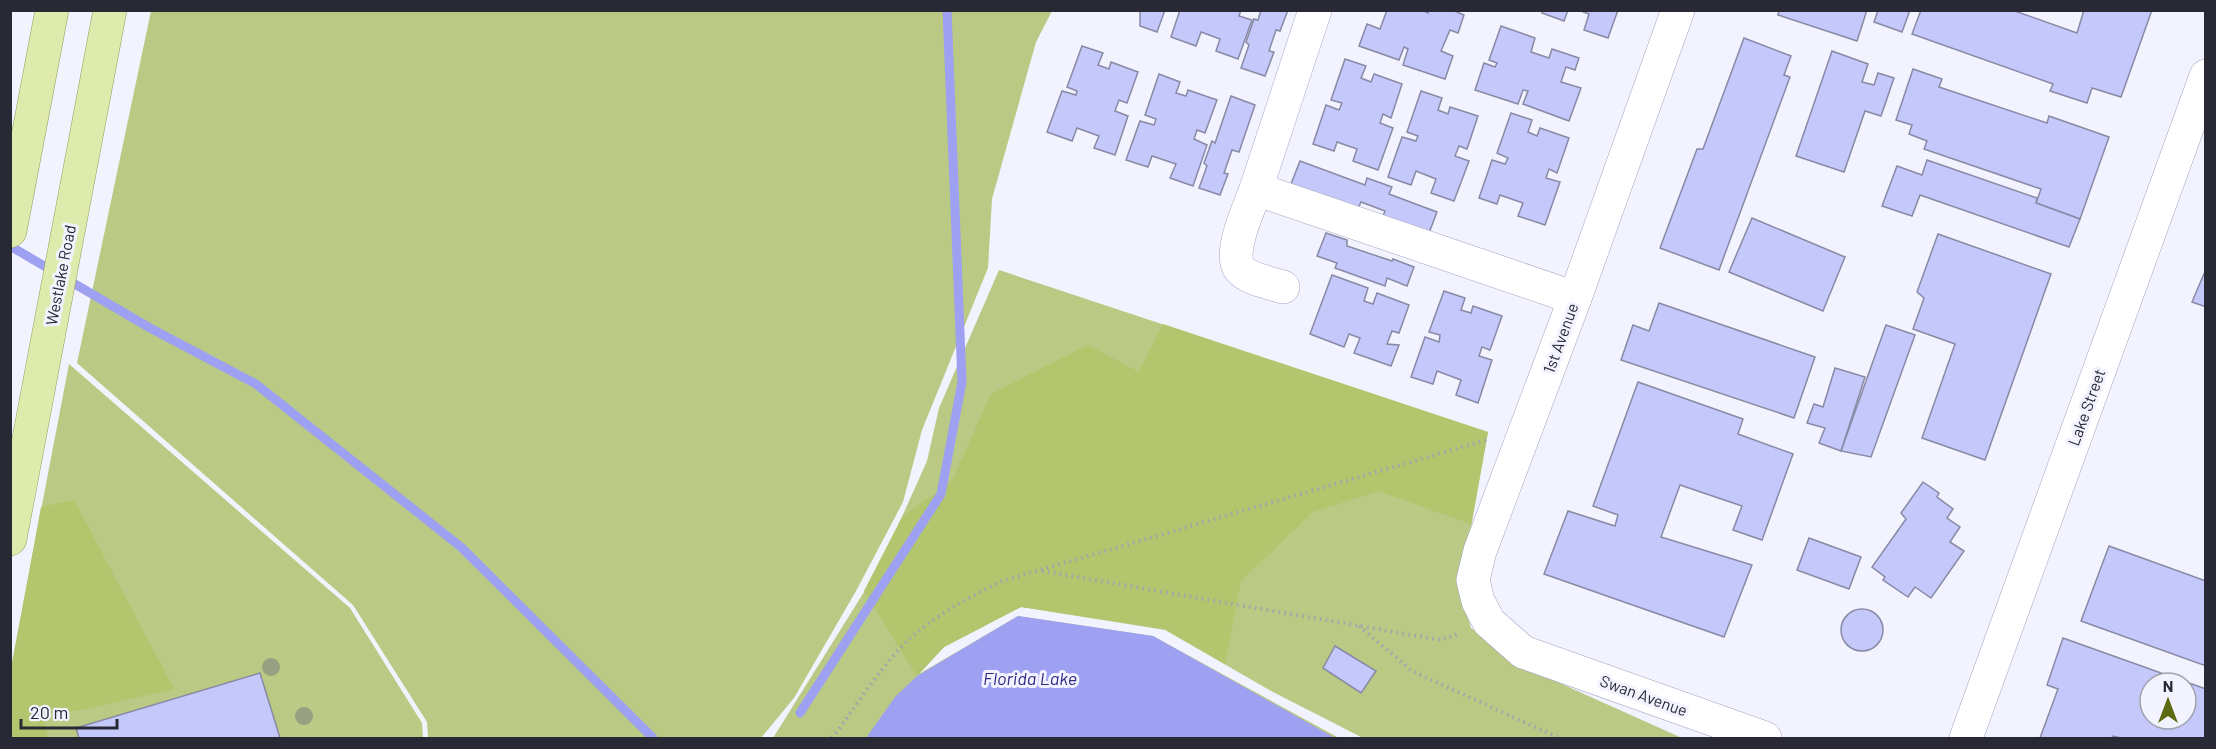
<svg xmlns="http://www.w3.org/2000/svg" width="2216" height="749" font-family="Barlow,sans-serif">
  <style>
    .green { fill: #bac983 }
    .forest { fill: #b3c56d }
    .water { fill: #9ea1f2 }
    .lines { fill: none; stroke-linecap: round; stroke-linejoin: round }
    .stream { stroke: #9ea1f2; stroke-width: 9 }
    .building { fill: #c4c8fa; stroke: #888aa5; stroke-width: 1.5; fill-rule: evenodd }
    .minor-casing { stroke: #a3a6c1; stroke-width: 34 }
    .major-casing { stroke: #919f5e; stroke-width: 34 }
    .path { stroke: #a2a3af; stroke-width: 4; stroke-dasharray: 1.5 4.5; stroke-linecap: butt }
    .minor { stroke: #fff; stroke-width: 33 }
    .major { stroke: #dfebac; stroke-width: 33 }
    .tree { fill: #989f82 }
    .labels { text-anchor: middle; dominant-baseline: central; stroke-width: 6; stroke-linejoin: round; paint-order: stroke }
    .street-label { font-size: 16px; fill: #282934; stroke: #f2f3ff }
    .water-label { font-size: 18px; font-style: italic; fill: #332983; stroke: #f2f3ff }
  </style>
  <rect width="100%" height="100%" fill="#f2f3ff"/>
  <g class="green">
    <polygon points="151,11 1052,11 1036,42 992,199 988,268 922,430 903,502 856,591 794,698 761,738 428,738 427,722 353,605 77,363"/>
    <polygon points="999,270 1488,432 1460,590 1471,628 1544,676 1682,738 1363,738 1271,691 1165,630 1021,607 944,647 919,674 1018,616 1153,636 1339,738 773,738 879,568 927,461 939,408"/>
    <polygon points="69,364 350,608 422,723 423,738 11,738 11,667"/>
  </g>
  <g class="forest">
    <polygon points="1163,324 1488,432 1471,524 1378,491 1313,512 1241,581 1225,664 1165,629 1021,607 944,647 917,676 864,591 902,517 952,481 991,394 1088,345 1139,372"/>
    <polygon points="74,500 174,689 86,709 43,715 48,738 11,738 11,670 41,507"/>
  </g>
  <polygon class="water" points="1018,616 1153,636 1335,738 866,738 895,697 917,676"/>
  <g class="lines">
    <g class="stream">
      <polyline points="10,246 150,328 256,384 461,547 653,738"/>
      <polyline points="800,713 941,494 962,382 947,10"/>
    </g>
  </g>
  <g class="building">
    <polygon points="1165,10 1157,32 1140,26 1140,10"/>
    <polygon points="1180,10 1241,10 1239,16 1252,20 1238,59 1216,51 1220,39 1201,32 1196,46 1171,37"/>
    <polygon points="1261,10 1288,10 1280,31 1276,30 1269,51 1274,52 1265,76 1241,68 1249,45 1246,42 1254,19 1258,20"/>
    <polygon points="1387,10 1422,10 1428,13 1429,10 1452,10 1464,15 1458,33 1450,30 1441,51 1453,56 1445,79 1403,65 1408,49 1404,47 1399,60 1359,46 1367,24 1380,29"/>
    <polygon points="1543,10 1568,10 1564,21 1542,13"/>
    <polygon points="1578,10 1618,10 1608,38 1584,30 1589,14"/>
    <polygon points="1779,10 1867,10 1857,41 1778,15"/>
    <polygon points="1878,10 1910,10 1902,32 1874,22"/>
    <polygon points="1921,10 2012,10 2077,33 2084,10 2152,10 2121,97 2092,88 2087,103 2050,91 2053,84 1912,34"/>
    <polygon points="1501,26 1535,38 1531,52 1549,58 1552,49 1579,58 1575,70 1566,67 1561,82 1581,88 1569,121 1523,104 1528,91 1523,90 1518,104 1475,90 1484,63 1495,67 1497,63 1489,60"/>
    <polygon points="1744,38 1791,56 1784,75 1790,77 1719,270 1660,248 1697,149 1703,149"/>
    <polygon points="1082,46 1103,53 1098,65 1109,69 1111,62 1138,72 1127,103 1119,100 1115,111 1128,116 1115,155 1094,148 1099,136 1077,128 1072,141 1047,132 1062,91 1076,95 1077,91 1067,87"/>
    <polygon points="1832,51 1868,64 1862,82 1874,85 1878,73 1894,78 1881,116 1865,111 1844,172 1796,156"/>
    <polygon points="1345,59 1366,66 1361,78 1371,82 1374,74 1402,84 1391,118 1383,114 1380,123 1393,128 1378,170 1353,161 1357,149 1337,142 1334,151 1313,144 1326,105 1339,110 1342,103 1331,100"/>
    <polygon points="1913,69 1942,79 1939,87 2047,123 2049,116 2109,137 2080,219 2036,203 2041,189 1924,149 1927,141 1909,134 1912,125 1896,120"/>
    <polygon points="1159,74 1180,82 1176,93 1186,96 1188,90 1217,100 1205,133 1197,130 1194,139 1207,145 1193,186 1170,178 1176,164 1152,156 1148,167 1126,160 1140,121 1154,125 1156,119 1145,115"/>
    <polygon points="1421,91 1442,98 1438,110 1448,114 1450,107 1478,116 1467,149 1459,146 1455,156 1469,161 1454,201 1431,193 1436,179 1416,171 1411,185 1388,177 1402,137 1416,141 1418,136 1407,132"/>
    <polygon points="1231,96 1255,105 1239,152 1232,150 1224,173 1228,174 1220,195 1199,188 1207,166 1204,163 1212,141 1215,143"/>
    <polygon points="1511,113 1532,120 1528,132 1537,136 1540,128 1569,138 1557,173 1549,169 1546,178 1560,182 1545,225 1518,216 1523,203 1500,195 1497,204 1479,198 1492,160 1505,164 1508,158 1497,153"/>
    <polygon points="1927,160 2037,198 2036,203 2080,219 2069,247 1920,195 1912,216 1882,206 1897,166 1922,175"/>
    <polygon points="1300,161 1365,185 1367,178 1392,187 1389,194 1437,212 1429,233 1383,216 1385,211 1361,202 1358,209 1291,184"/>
    <polygon points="1752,218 1845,257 1823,311 1729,272"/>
    <polygon points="1326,233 1347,240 1347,246 1392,261 1393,259 1414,267 1407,286 1387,278 1385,286 1335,268 1337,263 1317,256"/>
    <polygon points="1938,234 2051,274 1985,460 1922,438 1955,344 1913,329 1924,298 1917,292"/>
    <polygon points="2206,269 2206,307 2192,302"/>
    <polygon points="1332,275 1368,288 1364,301 1373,304 1377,293 1409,305 1399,333 1392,331 1387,344 1399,345 1391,366 1354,353 1360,338 1349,334 1344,347 1310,334"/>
    <polygon points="1444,291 1465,298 1461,310 1471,313 1473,306 1502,316 1490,350 1482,347 1479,356 1492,360 1478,403 1456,395 1461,380 1437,371 1433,384 1411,377 1425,337 1439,342 1440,335 1429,332"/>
    <polygon points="1659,303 1815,357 1794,418 1621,360 1633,325 1649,331"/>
    <polygon points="1886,325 1915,335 1871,457 1841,451"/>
    <polygon points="1835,368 1865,377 1841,451 1819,443 1825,428 1807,423 1814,404 1823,407"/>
    <polygon points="1638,382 1743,419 1738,434 1793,454 1762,540 1733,530 1742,506 1680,485 1661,537 1752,565 1724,637 1544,574 1568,511 1615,526 1618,515 1593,506"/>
    <polygon points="1923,482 1939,493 1937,497 1953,509 1947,518 1960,527 1950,542 1964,551 1931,598 1915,587 1908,597 1883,580 1885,577 1872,567 1906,519 1901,513"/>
    <polygon points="1809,538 1861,557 1849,589 1797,570"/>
    <polygon points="2109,546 2206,581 2206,666 2081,621"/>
    <circle cx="1862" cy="630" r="21"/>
    <path d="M2063 638 2206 689V738H2121L2113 736 2112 738H2040L2058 689 2047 685ZM2150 683H2186V719H2150Z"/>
    <polygon points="1335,646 1376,671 1361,693 1323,668"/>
    <polygon points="260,673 280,738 79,738 76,728"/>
  </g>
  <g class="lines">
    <defs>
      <g id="minor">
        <polyline points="1678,10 1575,298 1480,551 1473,580 1478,601 1489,622 1523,652 1765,738"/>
        <polyline points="1256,189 1315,10"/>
        <path d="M1283 287C1270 283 1248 279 1240 269 1227 254 1250 206 1256 189L1575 298"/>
        <polyline points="1966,738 2206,76"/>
      </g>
      <g id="major">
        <polyline points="10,231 52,10"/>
        <polyline points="10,539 110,10"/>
      </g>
    </defs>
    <use href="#minor" class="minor-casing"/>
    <use href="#major" class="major-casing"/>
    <g class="path">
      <polyline points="1042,571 1441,640 1460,633"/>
      <polyline points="1359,626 1412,671 1559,738"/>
      <path d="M832 738C857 706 884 660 915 634 941 612 972 596 1002 581L1486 440"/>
    </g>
    <use href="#minor" class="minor"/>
    <use href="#major" class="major"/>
  </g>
  <g class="tree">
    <circle cx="271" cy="667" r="9"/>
    <circle cx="304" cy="716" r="9"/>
  </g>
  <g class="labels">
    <g class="street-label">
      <text transform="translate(60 275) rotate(-79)">Westlake Road</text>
      <text transform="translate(1560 338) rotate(-70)">1st Avenue</text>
      <text transform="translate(2086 407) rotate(-70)">Lake Street</text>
      <text transform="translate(1644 695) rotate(20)">Swan Avenue</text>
    </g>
    <g class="water-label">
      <text x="1030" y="678">Florida Lake</text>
    </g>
  </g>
  <rect width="2216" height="749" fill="none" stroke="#282934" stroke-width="24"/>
  <g transform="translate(2168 701)"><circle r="28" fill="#f2f3ff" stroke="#a1a2ae" stroke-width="1.5"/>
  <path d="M0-4.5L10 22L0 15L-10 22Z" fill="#5c6911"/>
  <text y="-9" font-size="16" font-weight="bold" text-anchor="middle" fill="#282934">N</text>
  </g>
  <path d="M21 719v9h96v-9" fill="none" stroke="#282934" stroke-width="3"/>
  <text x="30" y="719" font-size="18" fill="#282934" stroke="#f2f3ff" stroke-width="4.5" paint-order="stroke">20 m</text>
</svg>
